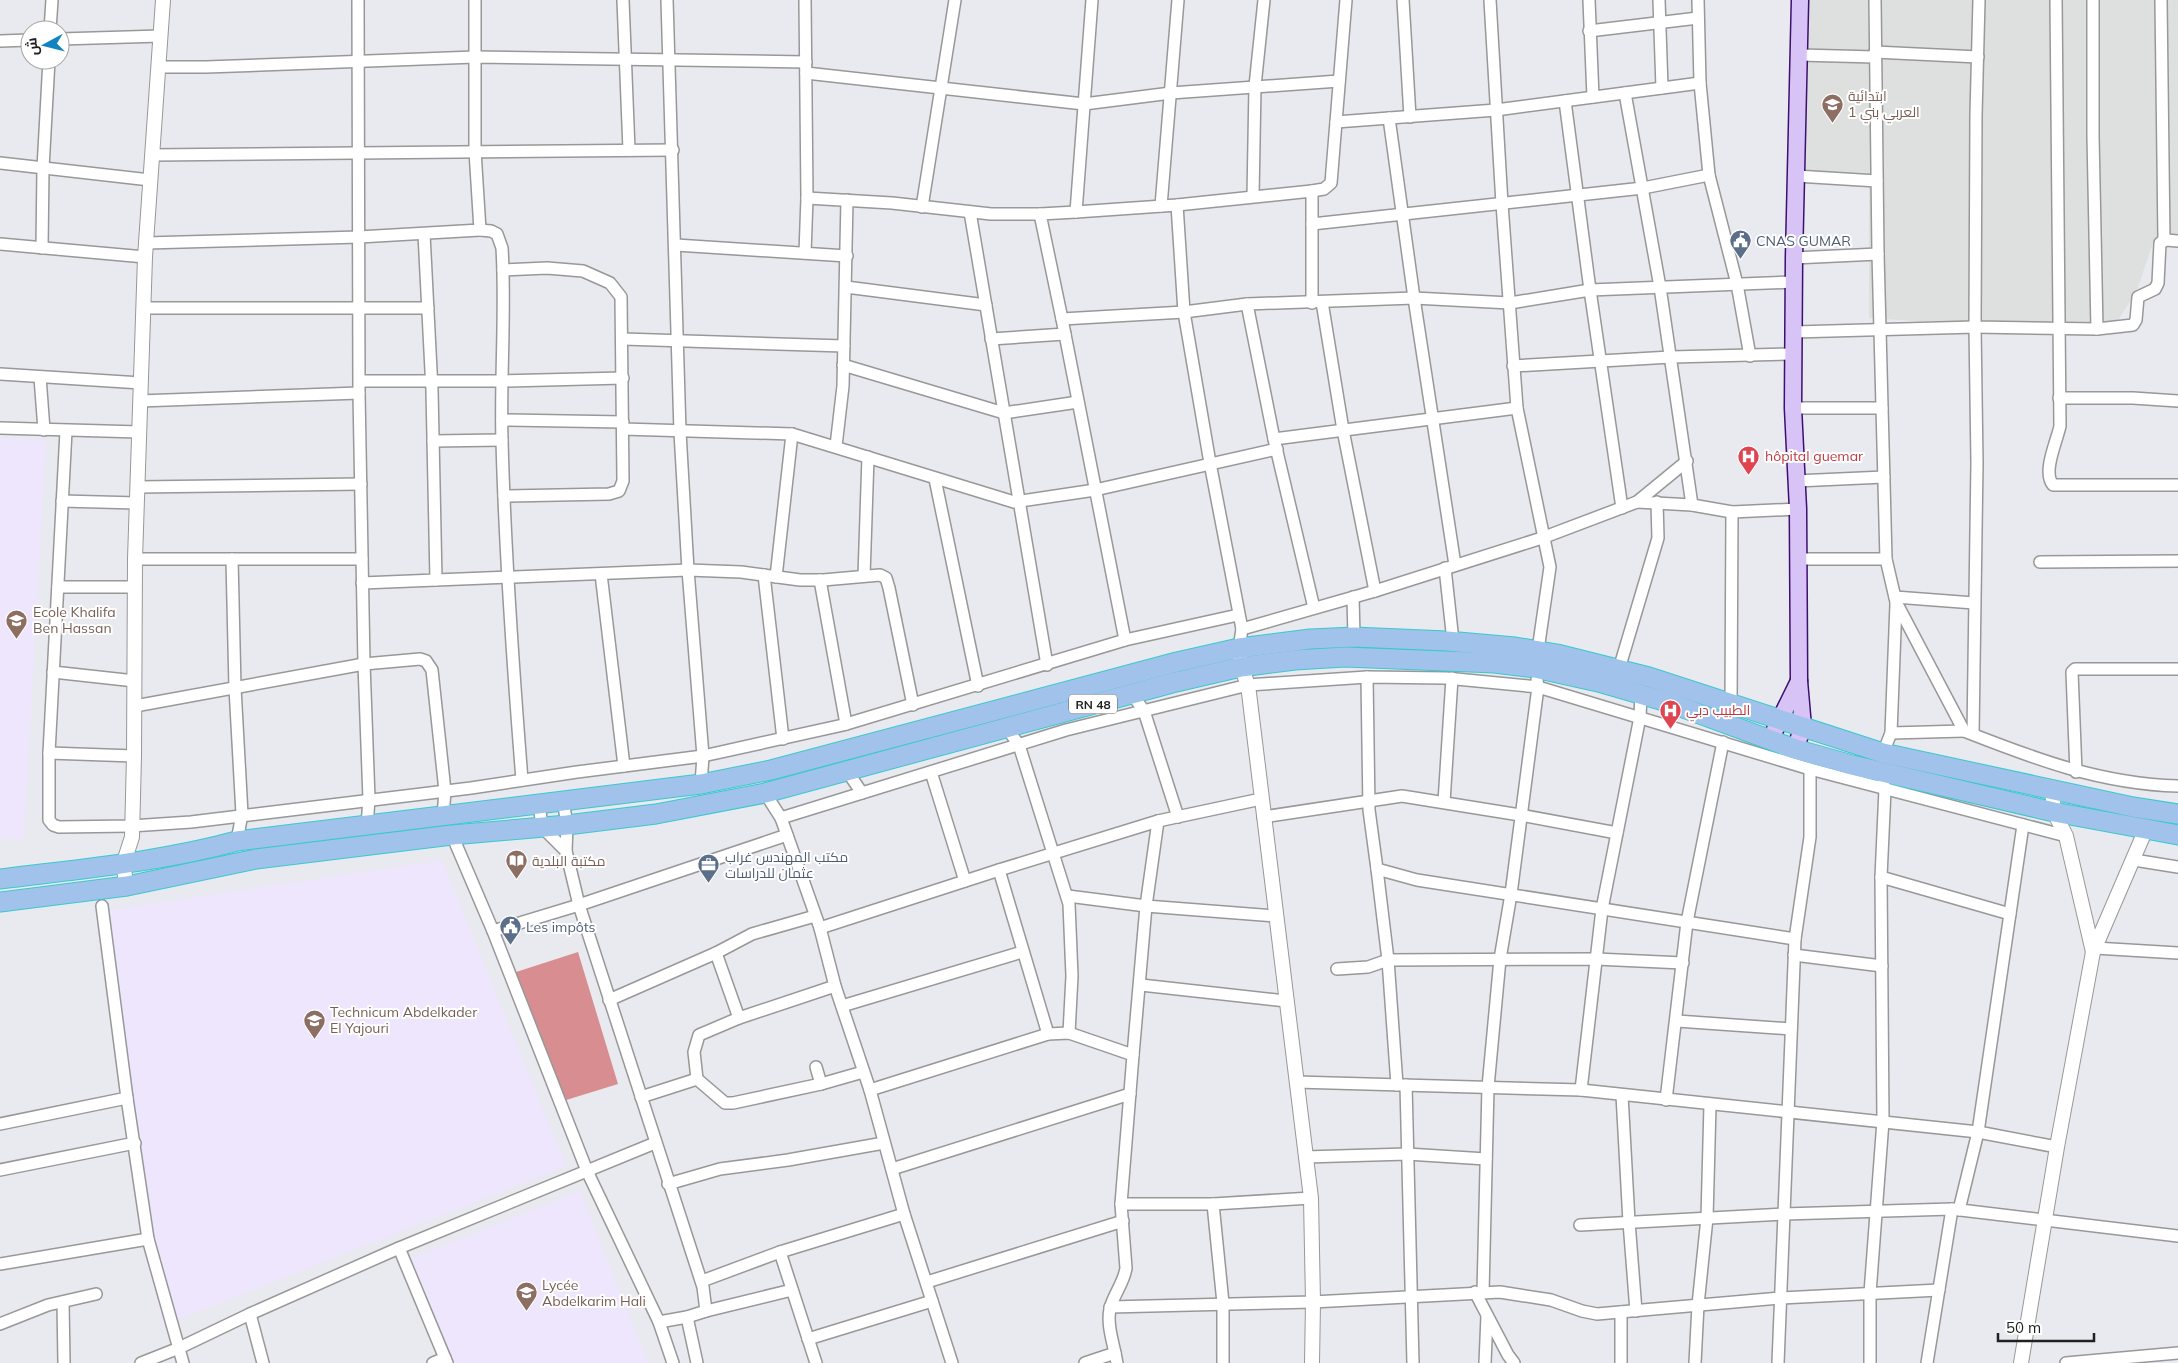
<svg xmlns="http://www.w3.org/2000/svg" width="2178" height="1363" font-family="Mulish,Cairo,sans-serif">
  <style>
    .residential { fill: #dedfdf }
    .education { fill: #eee6fd }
    .pitch { fill: #d88e90 }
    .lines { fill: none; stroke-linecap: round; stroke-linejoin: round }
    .minor-casing { stroke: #989898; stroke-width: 14 }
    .tertiary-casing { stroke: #989898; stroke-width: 16 }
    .secondary-casing { stroke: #3d0f71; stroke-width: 19 }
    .trunk-casing { stroke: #38cacc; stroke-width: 21 }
    .minor { stroke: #fff; stroke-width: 11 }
    .tertiary { stroke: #fff; stroke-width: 14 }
    .secondary { stroke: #d7c3f5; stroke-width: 16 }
    .trunk { stroke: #a1c2ea; stroke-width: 19 }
    .labels { text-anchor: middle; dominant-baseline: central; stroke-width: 4; stroke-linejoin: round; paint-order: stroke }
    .shield { fill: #fff; stroke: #646464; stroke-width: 1 }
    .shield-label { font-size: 12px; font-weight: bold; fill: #212121 }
    .education-label { font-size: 14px; fill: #785e54; stroke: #fff; text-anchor: start }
    .service-label { font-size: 14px; fill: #4e5e75; stroke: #fff; text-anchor: start }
    .health-label { font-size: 14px; fill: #be3a42; stroke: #fff; text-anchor: start }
  </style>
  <rect width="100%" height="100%" fill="#e9e9f0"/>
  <polygon class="residential" points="1795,0 2178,0 2178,239 2155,237 2137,290 2117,322 2045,329 1869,318 1869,183 1791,184"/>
  <g class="education">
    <polygon points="0,438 46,440 24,839 0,839"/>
    <polygon points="442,860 566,1166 163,1326 141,1231 96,912"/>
    <polygon points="580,1191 648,1363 443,1363 403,1262"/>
  </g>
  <polygon class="pitch" points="578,952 618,1084 563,1101 513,973"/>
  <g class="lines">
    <defs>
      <g id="minor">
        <polyline points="358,0 359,393 364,664 369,799 367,826"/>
        <polyline points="623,0 629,150"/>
        <polyline points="667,0 680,432 688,570 703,756 701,784"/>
        <polyline points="1092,0 1076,212 1177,205 1312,191 1312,224 1643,188 1709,175 1737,284 1750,356"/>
        <polyline points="1403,0 1410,117"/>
        <polyline points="1490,0 1502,204 1517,408 1550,567 1538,650"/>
        <polyline points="1589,0 1593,97"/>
        <polyline points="1659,0 1662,88"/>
        <polyline points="1698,0 1700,83 1709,175"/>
        <path d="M1875 0 1878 254 1886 559 1896 602 1964 731C2035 759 2101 784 2178 786"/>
        <polyline points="1979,0 1976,115 1975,327 2097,329 2133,325 2136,320 2138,297 2155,289 2158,283 2160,243 2166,240 2178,241"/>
        <path d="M2056 0 2060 426C2057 441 2042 472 2053 485H2178"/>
        <polyline points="2093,0 2093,136 2097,329"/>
        <polyline points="2161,0 2164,241"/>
        <polyline points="50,30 52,0"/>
        <polyline points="1589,31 1698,18"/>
        <polyline points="60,39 161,36"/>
        <polyline points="0,41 30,40"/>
        <polyline points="1875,52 1978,57"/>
        <polyline points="1800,55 1875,57"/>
        <polyline points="158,67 206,67 475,57 806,62"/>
        <polyline points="806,73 1084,104 1171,93 1339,81"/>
        <polyline points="1625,93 1660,287 1692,505"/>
        <polyline points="1565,101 1590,290 1622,508"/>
        <polyline points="1389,118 1414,298 1455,565"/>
        <polyline points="1336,122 1496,110 1700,83"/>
        <polyline points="152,155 673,150"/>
        <polyline points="0,163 150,180"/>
        <polyline points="1796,176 1877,181"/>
        <polyline points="1312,191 1324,189 1331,183 1346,0"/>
        <polyline points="1253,196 1255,86 1264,0"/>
        <polyline points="807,198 892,203 991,214 1040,214"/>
        <polyline points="1177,205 1184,312 1210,463 1242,629 1239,648"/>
        <polyline points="1161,206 1178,0"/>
        <polyline points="922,207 955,0"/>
        <polyline points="970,212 1047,665"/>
        <polyline points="1076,212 1040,214 1062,319 1184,312 1247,304 1414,298 1510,303 1590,290 1794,282"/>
        <path d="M480 230 491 231 497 234 502 248C506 312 500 377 502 441 505 554 513 667 522 780"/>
        <polyline points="146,243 359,237 480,230 475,151 475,0"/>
        <polyline points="0,244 145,257"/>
        <polyline points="676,245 847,256"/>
        <polyline points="42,248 43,168 49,60"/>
        <polyline points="805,253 807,198 805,0"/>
        <polyline points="1794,258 1878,254"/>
        <polyline points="503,270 547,268 583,271 610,283 621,297 623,481 619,491 609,494 504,496"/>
        <polyline points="846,287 986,305"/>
        <polyline points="1322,302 1343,430 1375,591"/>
        <polyline points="1312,303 1312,224"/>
        <polyline points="1247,304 1274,439 1314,608"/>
        <polyline points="143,308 428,308"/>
        <polyline points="1062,319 1125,640"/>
        <polyline points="1794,332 1975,327 1977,463 1973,734"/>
        <polyline points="623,339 844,346"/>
        <polyline points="991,339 1065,334"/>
        <polyline points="843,365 1004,413 1078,402"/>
        <polyline points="1513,366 1671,357 1793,354"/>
        <polyline points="0,374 141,383"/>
        <polyline points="40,377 44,430"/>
        <polyline points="360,381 503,381 623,378"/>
        <polyline points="2059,398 2133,398 2178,401"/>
        <polyline points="140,401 359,393"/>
        <polyline points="1793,408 1882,408"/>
        <polyline points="502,420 623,422"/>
        <polyline points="0,428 139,432"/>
        <polyline points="623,429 792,434 1014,502 1095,490 1277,449"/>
        <polyline points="66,431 49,753 49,820 53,825 59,827 131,826 191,822 471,788 577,772 703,756 843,725 1125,640 1238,615"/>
        <polyline points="1274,439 1517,408"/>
        <polyline points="433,441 502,440"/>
        <polyline points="836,446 843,386 847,200"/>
        <polyline points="935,479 978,686"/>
        <polyline points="1796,481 1884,477"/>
        <polyline points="138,487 361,484"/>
        <polyline points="62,501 137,503"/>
        <polyline points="1637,502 1692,505 1732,512 1798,509"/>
        <polyline points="135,559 362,559"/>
        <polyline points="232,559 235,688 242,814 237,841"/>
        <polyline points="1798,559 1886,559"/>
        <polyline points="2040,562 2178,561"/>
        <polyline points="1445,568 1453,641"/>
        <polyline points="601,574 624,766"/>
        <polyline points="764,575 783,739"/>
        <polyline points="864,576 868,457"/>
        <polyline points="776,577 792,434"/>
        <polyline points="436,580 688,570 741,572 800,580 823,580 880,575 886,578 889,588 913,705"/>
        <polyline points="820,580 846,724"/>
        <polyline points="362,583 436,580 432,390 424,234"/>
        <polyline points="58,587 135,587"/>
        <polyline points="1353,597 1354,637"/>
        <polyline points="1895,597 1974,603"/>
        <polyline points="1242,629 1375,591 1542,538 1637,502 1687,461"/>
        <polyline points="1619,669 1658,538 1657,502"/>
        <polyline points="53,672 135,681"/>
        <polyline points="1367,677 1369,810 1377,869 1417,880 1795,939"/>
        <polyline points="1132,694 1144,711 1178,817"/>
        <polyline points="1731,703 1732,512"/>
        <polyline points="135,706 364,664 420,659 426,661 432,670 445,791 443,817"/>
        <polyline points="1006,727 1019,745 1069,904 1072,976 1069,1033"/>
        <polyline points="1891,733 1964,731"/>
        <polyline points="49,753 134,756"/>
        <polyline points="1883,753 1891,733 1896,604"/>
        <polyline points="847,771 862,793"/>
        <polyline points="931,772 965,881"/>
        <polyline points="2076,772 2072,672 2075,669 2178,669"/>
        <polyline points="765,793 781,818 820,928 835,986 870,1090 904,1214 952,1363"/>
        <polyline points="563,800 567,825 566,851 579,905 703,1287 706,1311 687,1317 659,1322"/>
        <polyline points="1444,802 1452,678"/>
        <polyline points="539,803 542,827 566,851"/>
        <polyline points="1263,817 1402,796 1520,815 1617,833"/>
        <polyline points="781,818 1066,730 1248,685 1367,677 1446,678 1538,687 1810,769 2066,836"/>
        <polyline points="452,835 493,931 587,1171 659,1322 673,1363"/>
        <polyline points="2134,860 2178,867"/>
        <polyline points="1377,869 1388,960 1397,1085"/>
        <polyline points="999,870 1048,1034"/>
        <polyline points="1881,877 2010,914"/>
        <polyline points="1068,896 1146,906 1275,916"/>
        <polyline points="820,928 999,870 1158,821 1261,799"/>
        <polyline points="493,931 579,905 787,835"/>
        <polyline points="2095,948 2178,953"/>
        <polyline points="716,953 739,1018"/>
        <polyline points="1794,955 1882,966"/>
        <polyline points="1337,969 1368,967 1388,960 1596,959 1683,963"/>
        <polyline points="1141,985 1286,1001"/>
        <polyline points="835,986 739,1018 699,1035 694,1052 697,1079 725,1103 733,1103 821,1084 863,1072"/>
        <polyline points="609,1000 716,953 752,934 815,916"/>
        <polyline points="842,1006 1022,952"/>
        <polyline points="1677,1021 1791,1029"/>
        <polyline points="1133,1055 1146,906 1158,821"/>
        <polyline points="816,1067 821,1084"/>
        <polyline points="1296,1082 1581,1090 1978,1132 2057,1147"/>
        <polyline points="1406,1085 1413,1363"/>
        <path d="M870 1090 1048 1034 1069 1033 1133 1055 1121 1204 1126 1268C1124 1283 1113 1295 1110 1309 1107 1323 1112 1339 1115 1353"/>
        <polyline points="1581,1090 1602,909 1640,717 1641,694"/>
        <polyline points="1622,1095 1629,1222 1636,1311"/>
        <polyline points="641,1097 697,1079"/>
        <polyline points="127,1098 148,1239 183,1363"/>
        <polyline points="1666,1100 1687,922 1723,742"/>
        <polyline points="0,1124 127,1098 102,906"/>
        <polyline points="1305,1157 1407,1154 1486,1159"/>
        <polyline points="892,1169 1130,1094"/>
        <polyline points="0,1170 135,1143"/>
        <polyline points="668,1184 720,1169 788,1160 884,1143"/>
        <polyline points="1121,1204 1213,1204 1311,1198"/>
        <polyline points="1213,1204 1223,1303 1223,1363"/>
        <polyline points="1959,1210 1978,1132 2023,825"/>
        <polyline points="1580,1225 1784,1214 1952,1209 2178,1236"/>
        <polyline points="399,1248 447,1363"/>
        <polyline points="780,1252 816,1363"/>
        <polyline points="0,1264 148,1239"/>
        <polyline points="702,1281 780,1252 904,1214"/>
        <polyline points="927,1282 1123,1221"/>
        <polyline points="1475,1292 1508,1355 1514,1363"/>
        <polyline points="1483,1292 1488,1087 1500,959 1511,894 1538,687 1537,680"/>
        <polyline points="63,1302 64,1363"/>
        <polyline points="1110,1307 1313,1302 1500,1292 1551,1300 1582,1311 1597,1314 1781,1298 1939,1290"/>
        <polyline points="706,1311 792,1290"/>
        <polyline points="250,1314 263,1363"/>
        <polyline points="687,1317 697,1363"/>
        <polyline points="0,1324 48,1305 96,1294"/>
        <polyline points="808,1339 932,1301"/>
        <polyline points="141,1363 179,1348 250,1314 399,1248 655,1143"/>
        <polyline points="433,1363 445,1358"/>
        <polyline points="1085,1363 1115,1353 1117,1363"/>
        <polyline points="1485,1363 1487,1316"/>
        <polyline points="1621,1363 1621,1312"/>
        <polyline points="1695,1363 1698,1305 1707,1218 1710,1105"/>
        <polyline points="1778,1363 1795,939 1810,837 1810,769"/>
        <polyline points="1870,1363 1870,1293 1883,1121 1881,877 1885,789 1883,783"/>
        <polyline points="1927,1363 1952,1209"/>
        <polyline points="2066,1363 2178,1353"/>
      </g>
      <g id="tertiary">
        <polyline points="1240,659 1241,667 1248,685 1311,1198 1313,1302 1312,1363"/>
        <polyline points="2052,789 2054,812 2066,836 2093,952"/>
        <polyline points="127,886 123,865 132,837 134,756 135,559 145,257 163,0"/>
        <polyline points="2021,1363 2057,1147 2093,952 2146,829"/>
      </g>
      <g id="secondary">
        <polyline points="1770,740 1799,681"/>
        <polyline points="1795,749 1803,727 1799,681 1798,509 1793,408 1794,258 1800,0"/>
      </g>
      <g id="trunk">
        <path d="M0 879C80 869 160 862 237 841L701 784 771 770 1177 662 1239 648 1310 639 1354 637 1447 641 1515 647 1557 654 1649 677 1883 753 2133 807 2178 814"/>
        <polyline points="0,902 127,886 256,859 452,835 567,825 656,814 765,793 1172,683 1241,667 1295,660 1345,657 1494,663 1535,668 1598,682 1667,702 1795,749 1852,765 2054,812 2178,835"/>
      </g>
    </defs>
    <use href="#minor" class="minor-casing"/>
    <use href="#tertiary" class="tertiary-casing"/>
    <use href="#secondary" class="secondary-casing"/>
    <use href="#trunk" class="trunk-casing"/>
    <use href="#minor" class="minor"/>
    <use href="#tertiary" class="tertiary"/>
    <use href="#secondary" class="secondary"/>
    <use href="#trunk" class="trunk"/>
  </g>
  <defs>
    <symbol id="school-pin" viewBox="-11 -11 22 30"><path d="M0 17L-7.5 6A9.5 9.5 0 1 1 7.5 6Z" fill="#8d6e63" stroke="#fff"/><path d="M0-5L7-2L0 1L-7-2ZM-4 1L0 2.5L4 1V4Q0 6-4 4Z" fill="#fff"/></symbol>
    <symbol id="civic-pin" viewBox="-11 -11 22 30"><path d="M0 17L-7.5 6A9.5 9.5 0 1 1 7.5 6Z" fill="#5c6f8a" stroke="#fff"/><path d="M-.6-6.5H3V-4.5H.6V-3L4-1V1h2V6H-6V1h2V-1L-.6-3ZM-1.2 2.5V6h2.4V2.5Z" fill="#fff"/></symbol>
    <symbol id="hospital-pin" viewBox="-11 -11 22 30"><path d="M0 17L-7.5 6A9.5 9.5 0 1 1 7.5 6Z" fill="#e0444e" stroke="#fff"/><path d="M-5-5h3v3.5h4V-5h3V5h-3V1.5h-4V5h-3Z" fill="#fff"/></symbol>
    <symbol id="library-pin" viewBox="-11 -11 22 30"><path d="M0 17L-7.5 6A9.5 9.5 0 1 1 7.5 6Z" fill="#8d6e63" stroke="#fff"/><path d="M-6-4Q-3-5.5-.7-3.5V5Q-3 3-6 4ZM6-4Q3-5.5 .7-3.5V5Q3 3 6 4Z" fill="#fff"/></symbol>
    <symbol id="office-pin" viewBox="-11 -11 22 30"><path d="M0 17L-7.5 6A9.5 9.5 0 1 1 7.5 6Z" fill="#5c6f8a" stroke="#fff"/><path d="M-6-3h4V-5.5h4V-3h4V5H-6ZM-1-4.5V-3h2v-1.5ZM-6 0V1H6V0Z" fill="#fff"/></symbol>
  </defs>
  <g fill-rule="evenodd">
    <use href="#school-pin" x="1820" y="92" width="25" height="34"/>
    <use href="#civic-pin" x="1728" y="228" width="25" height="34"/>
    <use href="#hospital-pin" x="1736" y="444" width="25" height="34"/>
    <use href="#school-pin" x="4" y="608" width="25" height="34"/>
    <use href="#hospital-pin" x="1658" y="698" width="25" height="34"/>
    <use href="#library-pin" x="504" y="848" width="25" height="34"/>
    <use href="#office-pin" x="696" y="852" width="25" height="34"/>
    <use href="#civic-pin" x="498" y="914" width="25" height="34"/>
    <use href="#school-pin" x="302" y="1008" width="25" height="34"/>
    <use href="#school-pin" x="514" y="1280" width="25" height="34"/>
  </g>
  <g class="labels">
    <rect class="shield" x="1069" y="694.5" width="48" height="19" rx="4"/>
    <g class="shield-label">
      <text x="1093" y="704">RN 48</text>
    </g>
    <g class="education-label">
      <text x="1848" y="96">ابتدائية<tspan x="1848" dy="16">العربي بني 1</tspan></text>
      <text x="33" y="612">Ecole Khalifa<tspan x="33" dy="16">Ben Hassan</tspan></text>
      <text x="532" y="861">مكتبة البلدية</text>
      <text x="330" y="1012">Technicum Abdelkader<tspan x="330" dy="16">El Yajouri</tspan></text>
      <text x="542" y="1285">Lycée<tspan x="542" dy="16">Abdelkarim Hali</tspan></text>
    </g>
    <g class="service-label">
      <text x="1756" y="241">CNAS GUMAR</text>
      <text x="725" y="857">مكتب المهندس غراب<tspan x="725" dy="16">عثمان للدراسات</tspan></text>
      <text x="526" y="927">Les impôts</text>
    </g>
    <g class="health-label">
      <text x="1765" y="456">hôpital guemar</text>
      <text x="1686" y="710">الطبيب دبي</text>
    </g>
  </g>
  <g transform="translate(45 45) rotate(263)"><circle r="24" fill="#ffffff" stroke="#a6a6a6"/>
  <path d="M0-4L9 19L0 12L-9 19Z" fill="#1282c0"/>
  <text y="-8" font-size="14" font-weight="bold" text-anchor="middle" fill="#212121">ش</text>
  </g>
  <path d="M1998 1333v8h96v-8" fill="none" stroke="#212121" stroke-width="2.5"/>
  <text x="2006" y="1333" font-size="15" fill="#212121" stroke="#ffffff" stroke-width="4" paint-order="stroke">50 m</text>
</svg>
